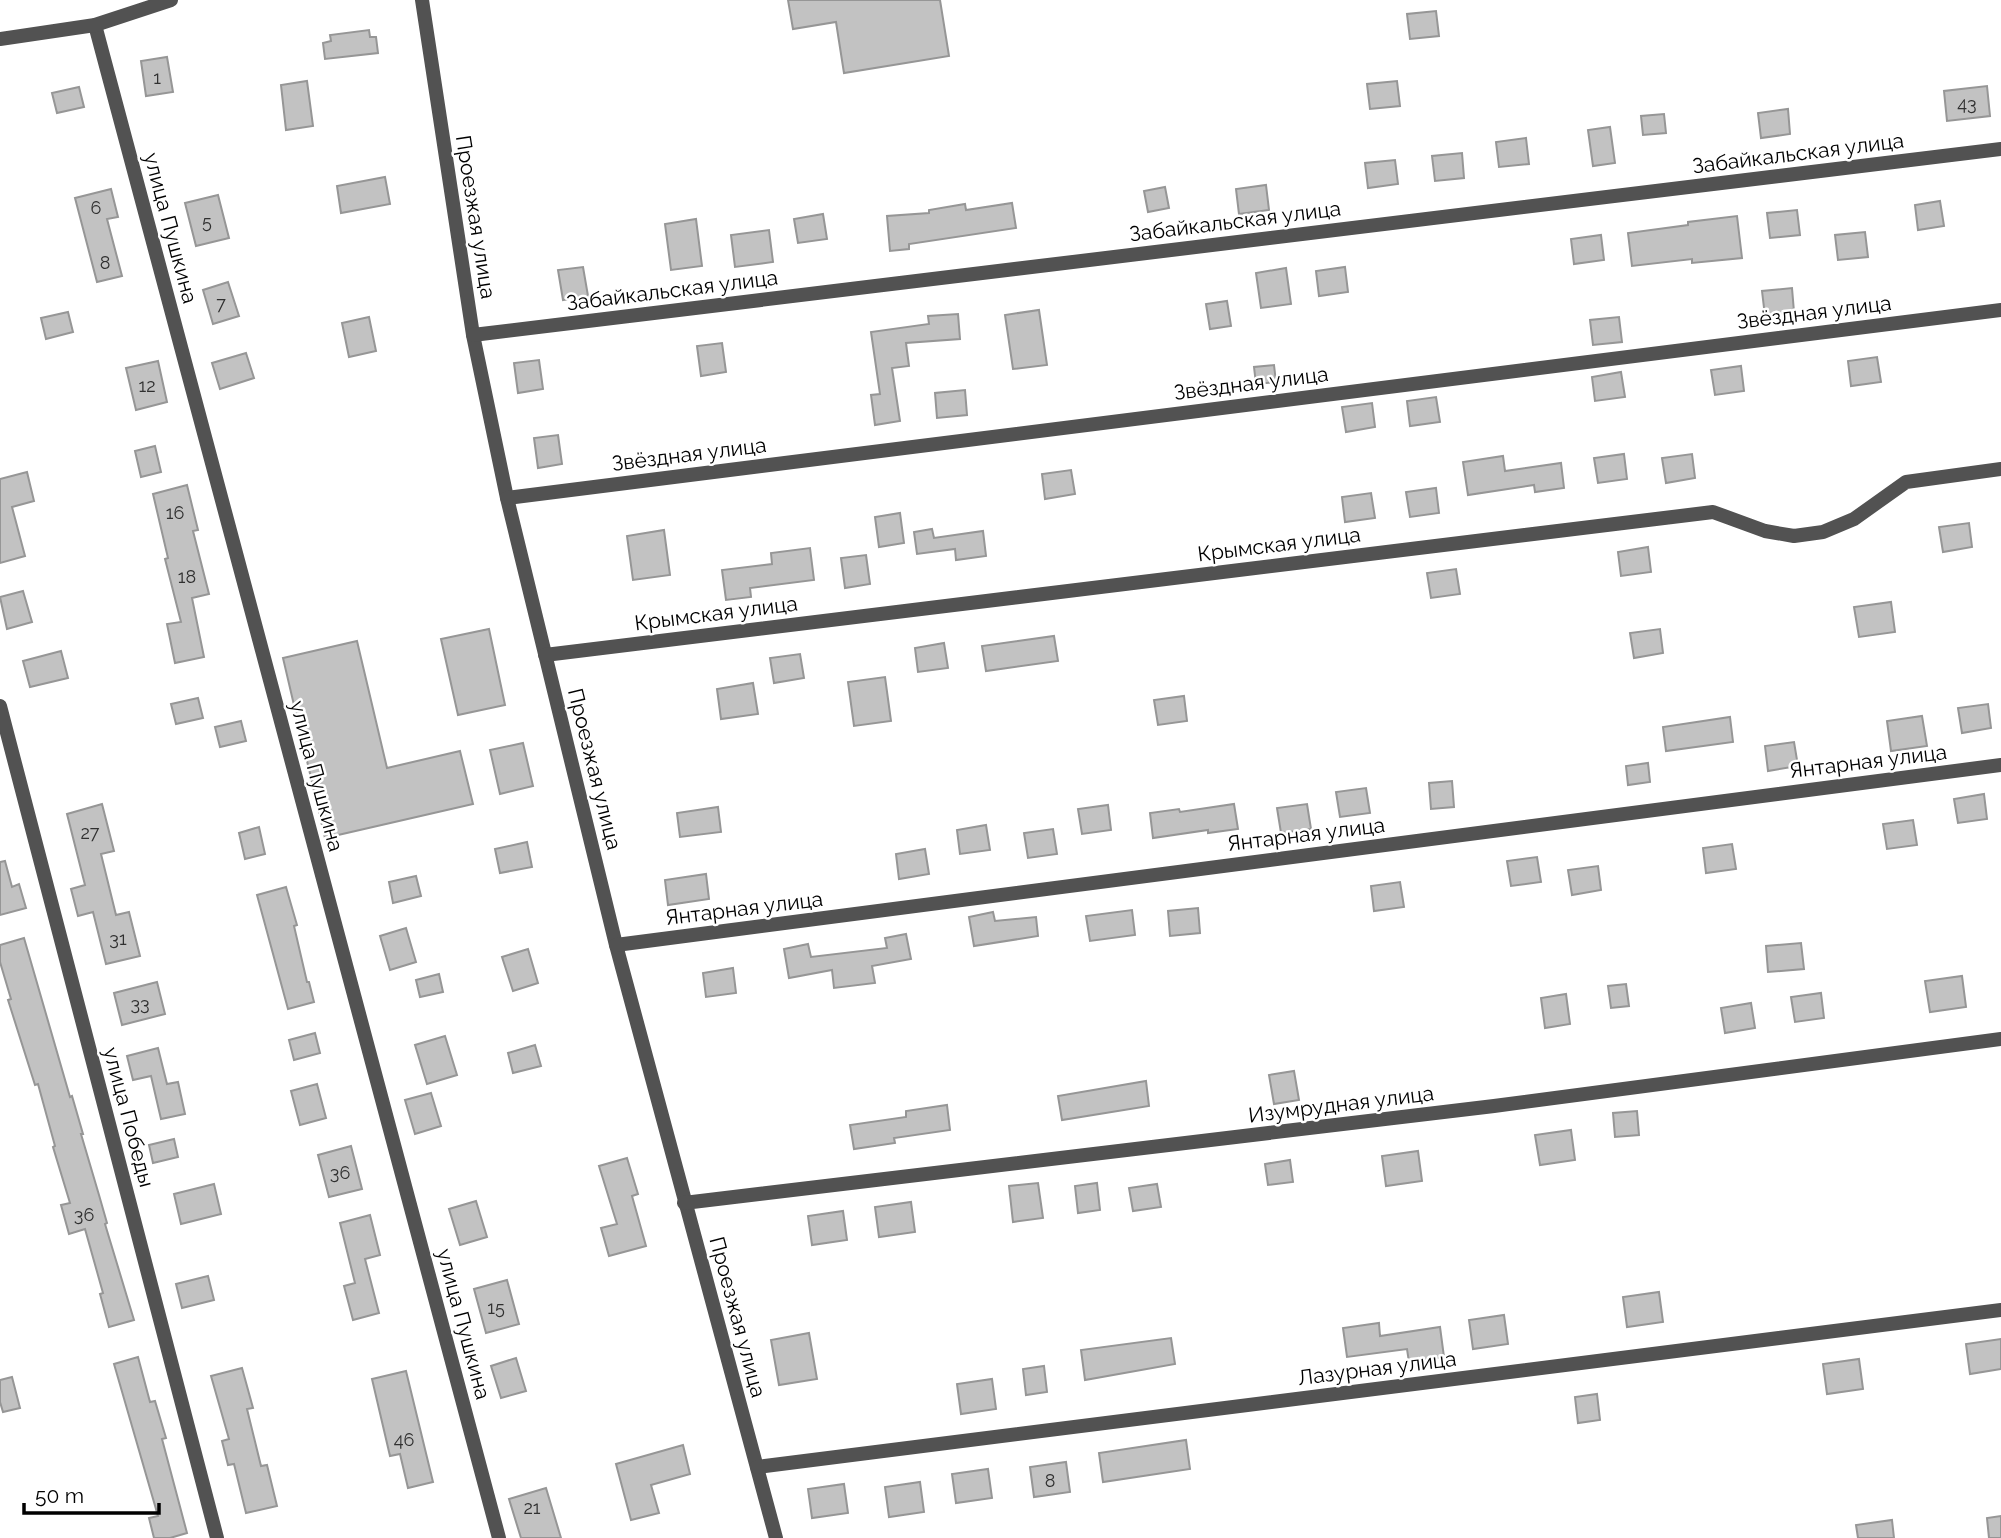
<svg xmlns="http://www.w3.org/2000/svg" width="2001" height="1538" font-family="Raleway,sans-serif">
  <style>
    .building { fill: #c2c2c2; stroke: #969696; stroke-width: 2 }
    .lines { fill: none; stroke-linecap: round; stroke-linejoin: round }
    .minor { stroke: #525252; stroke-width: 14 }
    .labels { text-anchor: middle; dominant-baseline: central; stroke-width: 5; stroke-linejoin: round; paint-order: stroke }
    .number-label { font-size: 18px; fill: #303030 }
    .street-label { font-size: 21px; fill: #000; stroke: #fff }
  </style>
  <rect width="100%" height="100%" fill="#fff"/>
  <g class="building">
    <polygon points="788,0 940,0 949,56 844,73 836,22 793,29"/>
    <polygon points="1436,11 1439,36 1410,39 1407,14"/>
    <polygon points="369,30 370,37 376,37 378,53 325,59 323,43 331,41 330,35"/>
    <polygon points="167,57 173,92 146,96 141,61"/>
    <polygon points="307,81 313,126 286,130 281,85"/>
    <polygon points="1397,81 1400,106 1370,109 1367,84"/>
    <polygon points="1987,86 1990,116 1947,121 1944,91"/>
    <polygon points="79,87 84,107 57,113 52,93"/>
    <polygon points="1788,109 1790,134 1761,138 1758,113"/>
    <polygon points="1664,114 1666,133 1643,135 1641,116"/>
    <polygon points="1610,127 1615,163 1593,166 1588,130"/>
    <polygon points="1526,138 1529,164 1499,167 1496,142"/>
    <polygon points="1462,153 1464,178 1435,181 1432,156"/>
    <polygon points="1395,160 1398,184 1368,188 1365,163"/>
    <polygon points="385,177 390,204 341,213 337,186"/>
    <polygon points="1266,185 1269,210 1239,214 1236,189"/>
    <polygon points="1165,187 1169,208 1148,212 1144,191"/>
    <polygon points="111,189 118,217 107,219 122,276 97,282 75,198"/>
    <polygon points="218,195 229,238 196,246 185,203"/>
    <polygon points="1940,201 1944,226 1918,230 1915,205"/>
    <polygon points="1012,203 1016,228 909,244 909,249 890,251 887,216 929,213 929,210 965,204 966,210"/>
    <polygon points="1797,210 1800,235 1770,238 1767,213"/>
    <polygon points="823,214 827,239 798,243 794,219"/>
    <polygon points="1737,216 1742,258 1692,263 1692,259 1632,266 1628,233 1688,225 1688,222"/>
    <polygon points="696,219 702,266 671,270 665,224"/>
    <polygon points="769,230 773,262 735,267 731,235"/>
    <polygon points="1865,232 1868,257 1838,260 1835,235"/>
    <polygon points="1601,235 1604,260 1574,264 1571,239"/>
    <polygon points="583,267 588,296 563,300 558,270"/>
    <polygon points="1345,267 1348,292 1319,296 1316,271"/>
    <polygon points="1286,268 1291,304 1261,308 1256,273"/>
    <polygon points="228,282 239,316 213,324 203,290"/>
    <polygon points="1792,288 1794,312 1765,316 1762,291"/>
    <polygon points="1227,301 1231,326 1210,329 1206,304"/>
    <polygon points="1039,310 1047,365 1013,369 1005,315"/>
    <polygon points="68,312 73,332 46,339 41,318"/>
    <polygon points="958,314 960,339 906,343 909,366 892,368 900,421 875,425 871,395 880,394 871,332 929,324 928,316"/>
    <polygon points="369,317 376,351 349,357 342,323"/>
    <polygon points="1619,317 1622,342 1593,345 1590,320"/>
    <polygon points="722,343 726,372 701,376 697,346"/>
    <polygon points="246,353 254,378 220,389 212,363"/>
    <polygon points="1877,357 1881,382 1851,386 1848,361"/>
    <polygon points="539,360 543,389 518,393 514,363"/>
    <polygon points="158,361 167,402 136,410 126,368"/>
    <polygon points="1274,365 1276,382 1256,384 1254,367"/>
    <polygon points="1741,366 1744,391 1715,395 1711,370"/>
    <polygon points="1621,372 1625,397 1595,401 1592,377"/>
    <polygon points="965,390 967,415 937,418 935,393"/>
    <polygon points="1436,397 1440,422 1410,426 1407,401"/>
    <polygon points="1372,403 1375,427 1346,432 1342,407"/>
    <polygon points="558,435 562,464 538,468 534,438"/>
    <polygon points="155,446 161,472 141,477 135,451"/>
    <polygon points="1624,454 1627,479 1598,483 1594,458"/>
    <polygon points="1692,454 1695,478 1666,483 1662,458"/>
    <polygon points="1503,456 1505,471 1561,463 1564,488 1535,492 1534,485 1468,495 1463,462"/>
    <polygon points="1071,470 1075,494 1045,499 1042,474"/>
    <polygon points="27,472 34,501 12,507 25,556 0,563 0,479"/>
    <polygon points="187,485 198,530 193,531 209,594 192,598 204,657 175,663 167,624 181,622 165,559 168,558 153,494"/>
    <polygon points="1436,488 1439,513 1410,517 1406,492"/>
    <polygon points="1371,493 1375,518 1345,522 1342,497"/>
    <polygon points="900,513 904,543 879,547 875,517"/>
    <polygon points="1969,523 1972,547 1943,552 1939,527"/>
    <polygon points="932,529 934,538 983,531 986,556 956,560 955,549 917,554 914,532"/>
    <polygon points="664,530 670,575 633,580 627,536"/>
    <polygon points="1648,547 1651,572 1621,576 1618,552"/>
    <polygon points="810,548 814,580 750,588 751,597 726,600 722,570 772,564 771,553"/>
    <polygon points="866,555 870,584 845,588 841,558"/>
    <polygon points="1456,569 1460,594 1431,598 1427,573"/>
    <polygon points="23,591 32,622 7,629 0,597"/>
    <polygon points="1891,602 1895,632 1859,637 1854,607"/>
    <polygon points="489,629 505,705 458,715 441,639"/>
    <polygon points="1660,629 1663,653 1634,658 1630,633"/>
    <polygon points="1054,636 1058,661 986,671 982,646"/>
    <polygon points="357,641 387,768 460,751 473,804 325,838 283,658"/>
    <polygon points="944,643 948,668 918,672 915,648"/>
    <polygon points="61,651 68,678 30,687 23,661"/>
    <polygon points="800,654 804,678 774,683 770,658"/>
    <polygon points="885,677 891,721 854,726 848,682"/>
    <polygon points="753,683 758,714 721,719 717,689"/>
    <polygon points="1184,696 1187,721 1158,725 1154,700"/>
    <polygon points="198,698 203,718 176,724 171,704"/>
    <polygon points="1988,704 1991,728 1962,733 1958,708"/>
    <polygon points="1922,716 1927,746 1891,751 1887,721"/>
    <polygon points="1730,717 1733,742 1666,751 1663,727"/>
    <polygon points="241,721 246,741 220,747 215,727"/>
    <polygon points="1794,742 1798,766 1768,771 1765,746"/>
    <polygon points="523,743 533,786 500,794 490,750"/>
    <polygon points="1648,763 1650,782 1628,785 1626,766"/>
    <polygon points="1452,781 1454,807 1431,809 1429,783"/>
    <polygon points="1366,788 1370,813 1340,817 1336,792"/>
    <polygon points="1984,794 1987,819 1958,823 1954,799"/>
    <polygon points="102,804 114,851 101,854 116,915 129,912 140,956 106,964 93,912 78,916 71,889 85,885 67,814"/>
    <polygon points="1234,804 1238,829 1208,833 1208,830 1153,838 1150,813 1179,809 1180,812"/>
    <polygon points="1307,804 1311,829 1281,833 1277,808"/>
    <polygon points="1108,805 1111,830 1082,834 1078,809"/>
    <polygon points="718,807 721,832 680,837 677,813"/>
    <polygon points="1913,820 1917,845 1887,849 1883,824"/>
    <polygon points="986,825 990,850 960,854 957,830"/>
    <polygon points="259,827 265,854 245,859 239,833"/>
    <polygon points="1053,829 1057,854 1028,858 1024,833"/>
    <polygon points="527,842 532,867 500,873 495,849"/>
    <polygon points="1732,844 1736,869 1706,873 1703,848"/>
    <polygon points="925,849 929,874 899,879 896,854"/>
    <polygon points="1537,857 1541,882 1511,886 1507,861"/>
    <polygon points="5,861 12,887 19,884 26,908 0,915 0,862"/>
    <polygon points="1598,866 1601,890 1572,895 1568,870"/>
    <polygon points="706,874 709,899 668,905 665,880"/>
    <polygon points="416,876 421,896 393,903 389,882"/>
    <polygon points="1400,882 1404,907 1374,911 1371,886"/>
    <polygon points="286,887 297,925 294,926 307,982 309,982 314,1002 288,1009 257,895"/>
    <polygon points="1198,908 1200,933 1170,936 1168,911"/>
    <polygon points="1132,910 1135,935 1090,941 1086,916"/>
    <polygon points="993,912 995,921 1036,917 1038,936 974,946 969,917"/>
    <polygon points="406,928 416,962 390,970 380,936"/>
    <polygon points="906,934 911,959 872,966 875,983 834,988 832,970 789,978 784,949 808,944 811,957 887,948 885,938"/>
    <polygon points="24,938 70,1097 72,1096 83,1134 81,1134 99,1195 107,1223 105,1224 134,1320 109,1327 100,1294 103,1293 85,1229 69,1234 61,1205 70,1203 53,1147 55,1146 38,1084 35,1085 8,1000 11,999 0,962 0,945"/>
    <polygon points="1801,943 1804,969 1768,972 1766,946"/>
    <polygon points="528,949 538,983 513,991 502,957"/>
    <polygon points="733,968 736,993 706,997 703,973"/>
    <polygon points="439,974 443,992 420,997 416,980"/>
    <polygon points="1962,976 1966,1007 1930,1012 1925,981"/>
    <polygon points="157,982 165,1014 122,1025 114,993"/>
    <polygon points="1626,984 1629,1006 1611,1008 1608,986"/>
    <polygon points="1821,993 1824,1018 1795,1022 1791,997"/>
    <polygon points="1566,994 1570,1024 1545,1028 1541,998"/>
    <polygon points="1751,1003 1755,1028 1725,1033 1721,1008"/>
    <polygon points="315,1033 320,1053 294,1060 289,1040"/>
    <polygon points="445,1036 457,1075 427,1084 415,1045"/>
    <polygon points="535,1045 541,1066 513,1073 508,1053"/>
    <polygon points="158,1048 167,1084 178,1082 185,1114 161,1119 151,1076 133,1080 127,1056"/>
    <polygon points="1294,1071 1299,1100 1274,1104 1269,1075"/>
    <polygon points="1146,1081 1149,1106 1062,1120 1058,1096"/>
    <polygon points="317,1084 326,1118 300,1125 291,1091"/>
    <polygon points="431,1093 441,1126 415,1134 405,1100"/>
    <polygon points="947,1105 950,1130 894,1138 895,1143 854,1149 850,1125 906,1117 906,1111"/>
    <polygon points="1637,1111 1639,1135 1615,1137 1613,1113"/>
    <polygon points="1571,1130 1575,1160 1540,1165 1535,1135"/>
    <polygon points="174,1139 178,1157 153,1163 149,1145"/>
    <polygon points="351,1146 362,1189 329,1197 318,1155"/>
    <polygon points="1418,1151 1422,1181 1386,1186 1382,1156"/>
    <polygon points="627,1158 638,1194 632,1196 646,1246 609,1256 601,1228 617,1224 599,1166"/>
    <polygon points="1290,1160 1293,1182 1268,1185 1265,1164"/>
    <polygon points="1038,1183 1043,1218 1013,1222 1009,1186"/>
    <polygon points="1097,1183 1100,1210 1078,1213 1075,1186"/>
    <polygon points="214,1184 221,1214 181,1224 174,1194"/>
    <polygon points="1157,1184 1161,1207 1133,1211 1129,1188"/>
    <polygon points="476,1201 487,1237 460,1245 449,1209"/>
    <polygon points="911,1202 915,1232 879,1237 875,1207"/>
    <polygon points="843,1211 847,1240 812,1245 808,1216"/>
    <polygon points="370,1215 380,1255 365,1259 379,1313 353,1320 344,1286 355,1283 340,1223"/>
    <polygon points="208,1276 214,1300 182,1308 176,1284"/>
    <polygon points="507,1280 519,1324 486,1333 474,1289"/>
    <polygon points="1659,1292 1663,1322 1627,1327 1623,1297"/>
    <polygon points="1504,1315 1508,1344 1473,1349 1469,1320"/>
    <polygon points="1379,1323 1380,1336 1440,1327 1444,1357 1409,1362 1407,1349 1347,1357 1343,1328"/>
    <polygon points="809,1333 817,1379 779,1385 771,1340"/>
    <polygon points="1171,1338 1175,1364 1085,1380 1081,1350"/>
    <polygon points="2001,1339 2001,1369 1970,1374 1966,1344"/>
    <polygon points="138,1357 150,1402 155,1401 166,1438 162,1439 187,1533 170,1538 154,1538 149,1518 158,1516 114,1364"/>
    <polygon points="516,1358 526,1391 501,1398 491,1366"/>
    <polygon points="1859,1359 1863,1389 1827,1394 1823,1364"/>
    <polygon points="1044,1366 1047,1392 1026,1395 1023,1369"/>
    <polygon points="242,1368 253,1408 247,1409 261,1466 267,1465 277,1506 246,1513 234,1464 228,1465 222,1441 229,1439 211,1376"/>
    <polygon points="406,1371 433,1482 408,1488 400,1454 390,1456 372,1379"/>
    <polygon points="12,1377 20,1408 3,1412 0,1402 0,1380"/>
    <polygon points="992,1379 996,1409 961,1414 957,1384"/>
    <polygon points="1597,1394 1600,1420 1578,1423 1575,1397"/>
    <polygon points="1186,1440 1190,1469 1103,1482 1099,1453"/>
    <polygon points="683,1445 690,1474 651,1485 659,1513 631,1520 616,1464"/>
    <polygon points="1066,1462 1070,1492 1034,1497 1030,1467"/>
    <polygon points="988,1469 992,1498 956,1503 952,1474"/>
    <polygon points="920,1482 924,1512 889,1517 885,1487"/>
    <polygon points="844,1484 848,1513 812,1518 808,1489"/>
    <polygon points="546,1488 561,1538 521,1538 509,1499"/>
    <polygon points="2001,1516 2001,1538 1989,1538 1987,1518"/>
    <polygon points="1892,1520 1894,1538 1858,1538 1856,1525"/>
  </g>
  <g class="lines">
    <g class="minor">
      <polyline points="422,0 473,335 507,498 616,945 776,1538"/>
      <polyline points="95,25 499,1538"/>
      <polyline points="0,39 95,25 171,0"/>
      <polyline points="473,335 2001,149"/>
      <polyline points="507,498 2001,310"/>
      <polyline points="545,655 1713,512 1765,531 1794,536 1823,532 1854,519 1906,482 2001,469"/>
      <polyline points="0,706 217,1538"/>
      <polyline points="616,945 2001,765"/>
      <polyline points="684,1203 1494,1106 2001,1039"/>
      <polyline points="757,1467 2001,1310"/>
    </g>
  </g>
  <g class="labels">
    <g class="number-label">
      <text x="157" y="77">1</text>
      <text x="1967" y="103">43</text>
      <text x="96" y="207">6</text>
      <text x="207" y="221">5</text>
      <text x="105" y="262">8</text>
      <text x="221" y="303">7</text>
      <text x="147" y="385">12</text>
      <text x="175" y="512">16</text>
      <text x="187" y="576">18</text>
      <text x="90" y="832">27</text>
      <text x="118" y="938">31</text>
      <text x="140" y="1003">33</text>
      <text x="340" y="1172">36</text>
      <text x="84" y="1214">36</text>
      <text x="496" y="1307">15</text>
      <text x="404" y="1439">46</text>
      <text x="1050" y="1480">8</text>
      <text x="532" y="1507">21</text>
    </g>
    <g class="street-label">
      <text transform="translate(1798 153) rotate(-7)">Забайкальская улица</text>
      <text transform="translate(476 217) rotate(81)">Проезжая улица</text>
      <text transform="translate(1235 221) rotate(-7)">Забайкальская улица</text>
      <text transform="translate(171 228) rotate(75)">улица Пушкина</text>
      <text transform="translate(672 290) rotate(-7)">Забайкальская улица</text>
      <text transform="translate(1814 312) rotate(-7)">Звёздная улица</text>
      <text transform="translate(1251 383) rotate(-7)">Звёздная улица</text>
      <text transform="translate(689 454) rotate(-7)">Звёздная улица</text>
      <text transform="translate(1279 544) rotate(-7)">Крымская улица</text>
      <text transform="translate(716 613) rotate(-7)">Крымская улица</text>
      <text transform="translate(1868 761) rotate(-7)">Янтарная улица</text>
      <text transform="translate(595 769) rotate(76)">Проезжая улица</text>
      <text transform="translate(317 776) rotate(75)">улица Пушкина</text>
      <text transform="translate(1306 834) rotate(-7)">Янтарная улица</text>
      <text transform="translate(744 908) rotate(-7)">Янтарная улица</text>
      <text transform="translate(1341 1104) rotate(-7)">Изумрудная улица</text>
      <text transform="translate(129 1117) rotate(75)">улица Победы</text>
      <text transform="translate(738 1317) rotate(75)">Проезжая улица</text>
      <text transform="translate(464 1324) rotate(75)">улица Пушкина</text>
      <text transform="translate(1377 1368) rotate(-7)">Лазурная улица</text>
    </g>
  </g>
  <path d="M24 1503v10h135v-10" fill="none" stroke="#000000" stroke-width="3.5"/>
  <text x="35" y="1503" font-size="21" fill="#000000" stroke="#ffffff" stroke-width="5" paint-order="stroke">50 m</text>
</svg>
